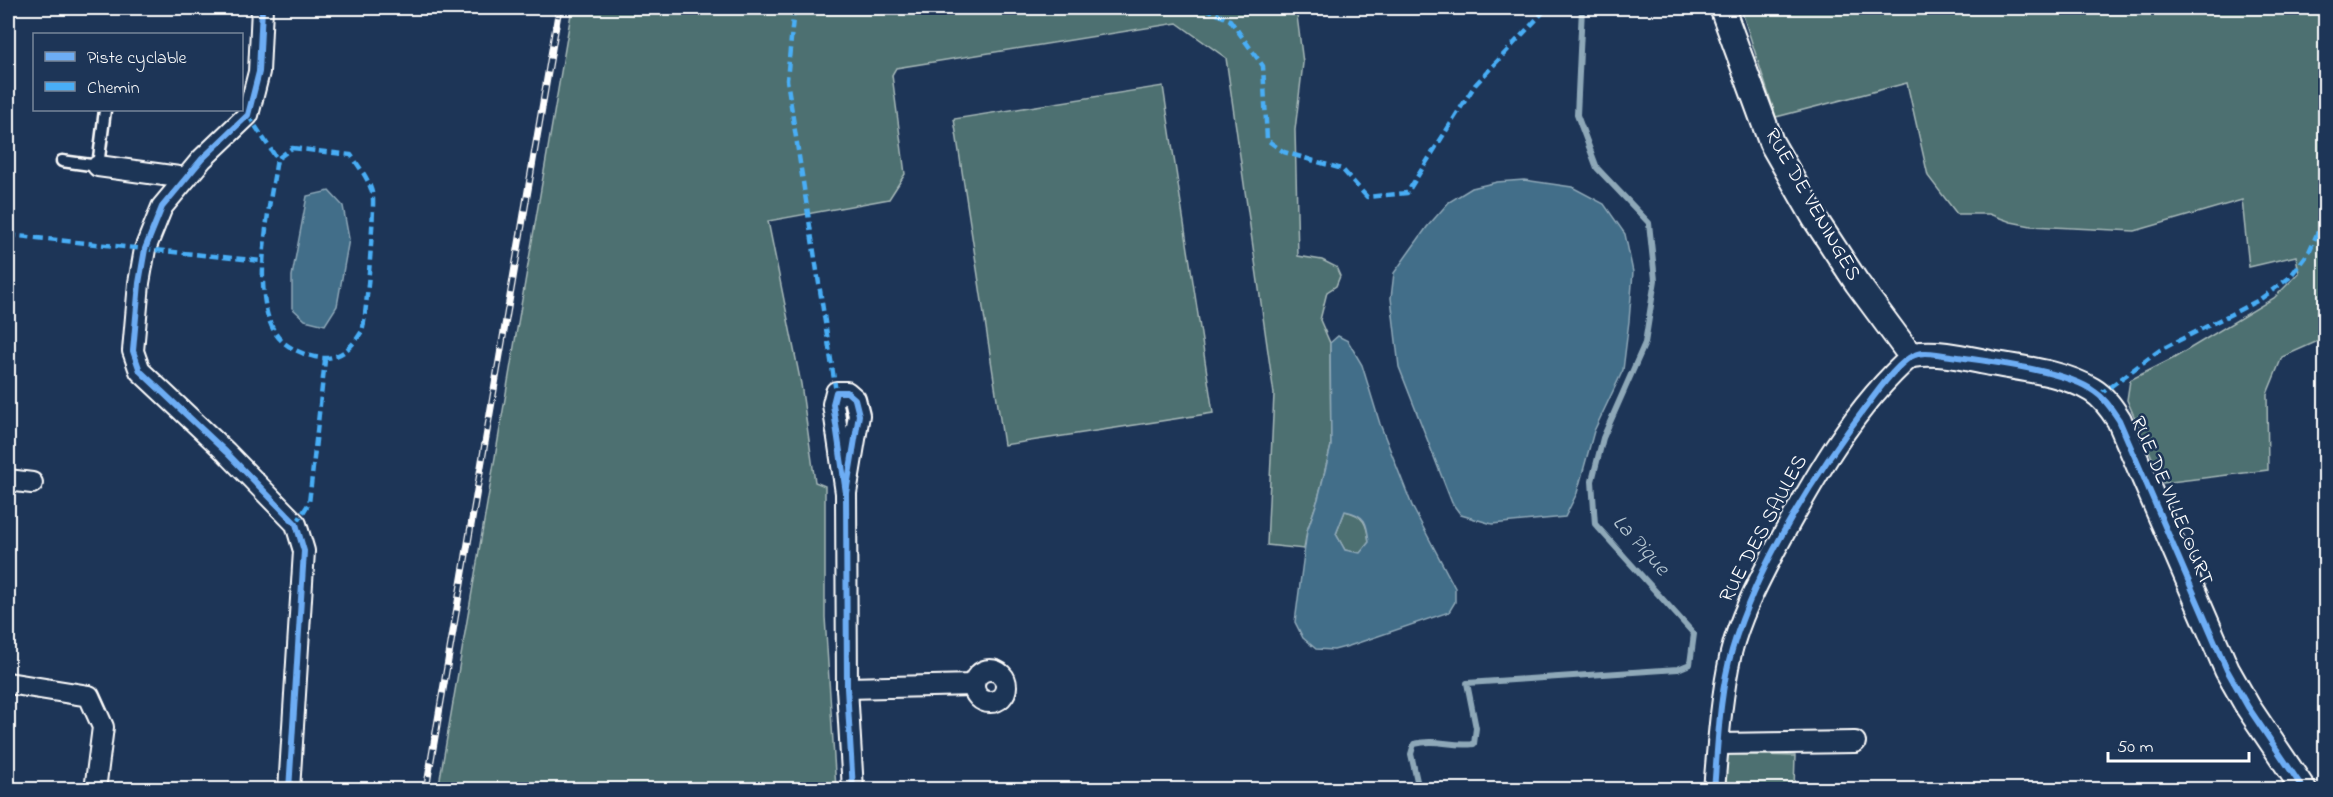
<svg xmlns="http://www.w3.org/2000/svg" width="2333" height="797" font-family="'Indie Flower',sans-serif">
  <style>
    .green { fill: #4e7071; stroke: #a6b8b8; stroke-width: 1.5 }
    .water { fill: #436e89; stroke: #8ea8b8; stroke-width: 1.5; fill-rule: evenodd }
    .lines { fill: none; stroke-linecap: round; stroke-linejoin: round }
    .stream { stroke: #8ea8b8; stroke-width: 6 }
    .service-casing { stroke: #fff; stroke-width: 15 }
    .minor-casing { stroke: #fff; stroke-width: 24 }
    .tertiary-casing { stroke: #fff; stroke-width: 28 }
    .service { stroke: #1d3557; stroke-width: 10 }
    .minor { stroke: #1d3557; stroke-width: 20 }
    .tertiary { stroke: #1d3557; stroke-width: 24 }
    .rail-casing { stroke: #fff; stroke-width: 7 }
    .rail { stroke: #1d3557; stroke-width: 4.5; stroke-dasharray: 14; stroke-linecap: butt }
    .quiet { stroke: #49aef6; stroke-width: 4.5; stroke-dasharray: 9 4.5; stroke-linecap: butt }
    .cycleway-casing { stroke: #1d3557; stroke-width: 10 }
    .cycleway { stroke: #6dadf4; stroke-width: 6 }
    .labels { text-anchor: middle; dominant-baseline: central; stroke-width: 5; stroke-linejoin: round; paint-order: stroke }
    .street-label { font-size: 21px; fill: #fff; stroke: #1d3557 }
    .water-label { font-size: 22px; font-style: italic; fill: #b4c5d0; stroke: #1d3557 }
  </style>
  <rect width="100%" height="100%" fill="#1d3557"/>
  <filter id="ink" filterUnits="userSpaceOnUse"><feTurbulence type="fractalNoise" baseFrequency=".0167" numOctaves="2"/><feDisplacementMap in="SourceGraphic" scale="12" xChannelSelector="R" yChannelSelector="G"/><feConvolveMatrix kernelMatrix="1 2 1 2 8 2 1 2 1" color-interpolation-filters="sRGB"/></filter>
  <g filter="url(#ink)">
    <g class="green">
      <polygon points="572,8 1296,8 1303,63 1295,130 1298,256 1322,260 1336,267 1340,276 1336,286 1327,292 1320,320 1330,343 1331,446 1318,499 1307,531 1304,549 1267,545 1274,394 1226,58 1177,23 896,68 892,75 905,174 889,199 768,221 801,384 815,482 825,486 825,617 836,789 438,790"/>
      <polygon points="1750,8 2325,8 2325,338 2282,357 2267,394 2268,470 2163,483 2127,400 2130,380 2174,358 2274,298 2299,273 2296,256 2249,267 2242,200 2135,231 2031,226 2011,222 1989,214 1957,214 1928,176 1907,83 1776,117 1741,9"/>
      <polygon points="1163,86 1213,413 1004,445 954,119"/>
      <path d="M1345 511C1364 515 1367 524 1369 542L1360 554 1345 550 1336 534Z"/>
      <polygon points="1725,754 1795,756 1794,789 1725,789 1722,772"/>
    </g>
    <g class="water">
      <polygon points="1524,180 1572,187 1604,204 1625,234 1633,272 1629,321 1623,370 1594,431 1577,493 1565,517 1492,524 1461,515 1452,503 1399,367 1391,298 1394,273 1427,227 1449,202 1472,188 1497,182"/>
      <polygon points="329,191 343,206 349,239 337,306 325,325 305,320 292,308 292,276 307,196"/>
      <path d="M1338 336 1348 341 1362 365 1380 424 1413 508 1455 588V602L1449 612 1349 646 1334 650 1316 649 1303 638 1295 622 1307 531 1318 499 1331 446 1330 343ZM1345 511C1366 515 1367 523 1369 542L1360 553 1345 550 1336 534Z"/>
    </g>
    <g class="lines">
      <path class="stream" d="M1419 790 1411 754 1414 744C1438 738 1450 747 1474 744L1476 728 1467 683 1678 669 1690 664 1694 634 1595 524 1592 481 1603 438 1645 343 1655 280 1649 223 1597 168 1577 115 1582 8"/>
      <defs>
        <polyline id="service" points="62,161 98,166 105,110"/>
        <g id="minor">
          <polyline points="262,8 259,72 248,115 202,159 162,207 145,249 139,283 133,351 140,371 226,452 296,524 304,551 289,790"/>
          <polyline points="98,166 186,178"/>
          <polyline points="8,480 32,483"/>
          <polyline points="846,493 859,415 855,399 847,392 836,392 833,404 846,493 847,688 853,790"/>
          <circle cx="990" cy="686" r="16"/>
          <polyline points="8,683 89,696 103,727 95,790"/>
          <polyline points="847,688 974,685"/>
          <polyline points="1718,744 1855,742"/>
          <path d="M1714 790C1718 744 1721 698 1731 653 1740 616 1759 581 1776 548 1813 480 1854 406 1913 355"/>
        </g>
        <path id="tertiary" d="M1722 8 1771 142 1815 219 1857 283 1905 348 1913 355C1939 351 1965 358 1990 363 2024 369 2062 372 2092 390 2104 397 2112 409 2119 420L2227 670 2248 707 2304 790"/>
      </defs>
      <use href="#service" class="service-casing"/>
      <use href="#minor" class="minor-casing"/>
      <use href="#tertiary" class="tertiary-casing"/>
      <use href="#service" class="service"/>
      <use href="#minor" class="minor"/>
      <use href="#tertiary" class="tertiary"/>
      <defs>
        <polyline id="rail" points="426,790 559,8"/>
      </defs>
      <use href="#rail" class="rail-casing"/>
      <use href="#rail" class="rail"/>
      <g class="quiet">
        <polyline points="794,8 787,80 836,392"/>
        <polyline points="1204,8 1230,20 1263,66 1267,140 1284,152 1342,169 1367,197 1407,193 1475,85 1547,8"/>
        <polyline points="248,115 277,159"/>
        <path d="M292 148 351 155C360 168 372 183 373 199 374 212 366 325 362 331 351 349 337 362 315 357 302 354 288 348 279 338 248 301 270 204 277 159Z"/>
        <polyline points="8,235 262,261"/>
        <polyline points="2099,395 2160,350 2259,300 2289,278 2309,252 2326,213"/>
        <polyline points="296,524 309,503 325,360"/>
      </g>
      <defs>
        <g id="cycleway">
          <polyline points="262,8 259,72 248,115 202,159 162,207 145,249 139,283 133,351 140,371 226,452 296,524 304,551 289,790"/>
          <polyline points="846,493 859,415 855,399 847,392 836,392 833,404 846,493 847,688 853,790"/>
          <path d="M1714 790C1718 744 1719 694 1732 650 1757 564 1817 471 1871 400 1880 388 1900 360 1915 355 1921 352 1930 353 1937 354 1976 360 2066 369 2095 392 2106 399 2112 410 2119 420L2227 670 2248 707 2304 790"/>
        </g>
      </defs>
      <use href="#cycleway" class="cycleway-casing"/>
      <use href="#cycleway" class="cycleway"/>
    </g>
  </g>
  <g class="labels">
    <g class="street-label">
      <text transform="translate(1812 205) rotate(60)">RUE DE VENINGES</text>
      <text transform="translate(2171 501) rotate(67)">RUE DE VILLECOURT</text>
      <text transform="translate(1764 529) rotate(-62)">RUE DES SAULES</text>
    </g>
    <g class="water-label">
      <text transform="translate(1640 546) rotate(48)">La Pique</text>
    </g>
  </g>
  <rect width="2333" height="797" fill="none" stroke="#1d3557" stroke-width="30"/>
  <rect x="15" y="15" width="2303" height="767" fill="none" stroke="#fff" stroke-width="2" filter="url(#ink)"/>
  <rect x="33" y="33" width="210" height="78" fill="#1d3557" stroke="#77869a" stroke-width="1.5"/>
  <rect x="45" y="52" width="30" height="9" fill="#6dadf4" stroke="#77869a" stroke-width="1.5"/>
  <text x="87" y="63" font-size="18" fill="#ffffff">Piste cyclable</text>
  <rect x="45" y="82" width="30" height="9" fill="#49aef6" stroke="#77869a" stroke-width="1.5"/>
  <text x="87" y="93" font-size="18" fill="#ffffff">Chemin</text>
  <path d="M2108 752v9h141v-9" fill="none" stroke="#ffffff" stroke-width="3"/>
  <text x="2117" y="752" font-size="18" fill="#ffffff" stroke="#1d3557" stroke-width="4.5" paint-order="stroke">50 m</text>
</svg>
